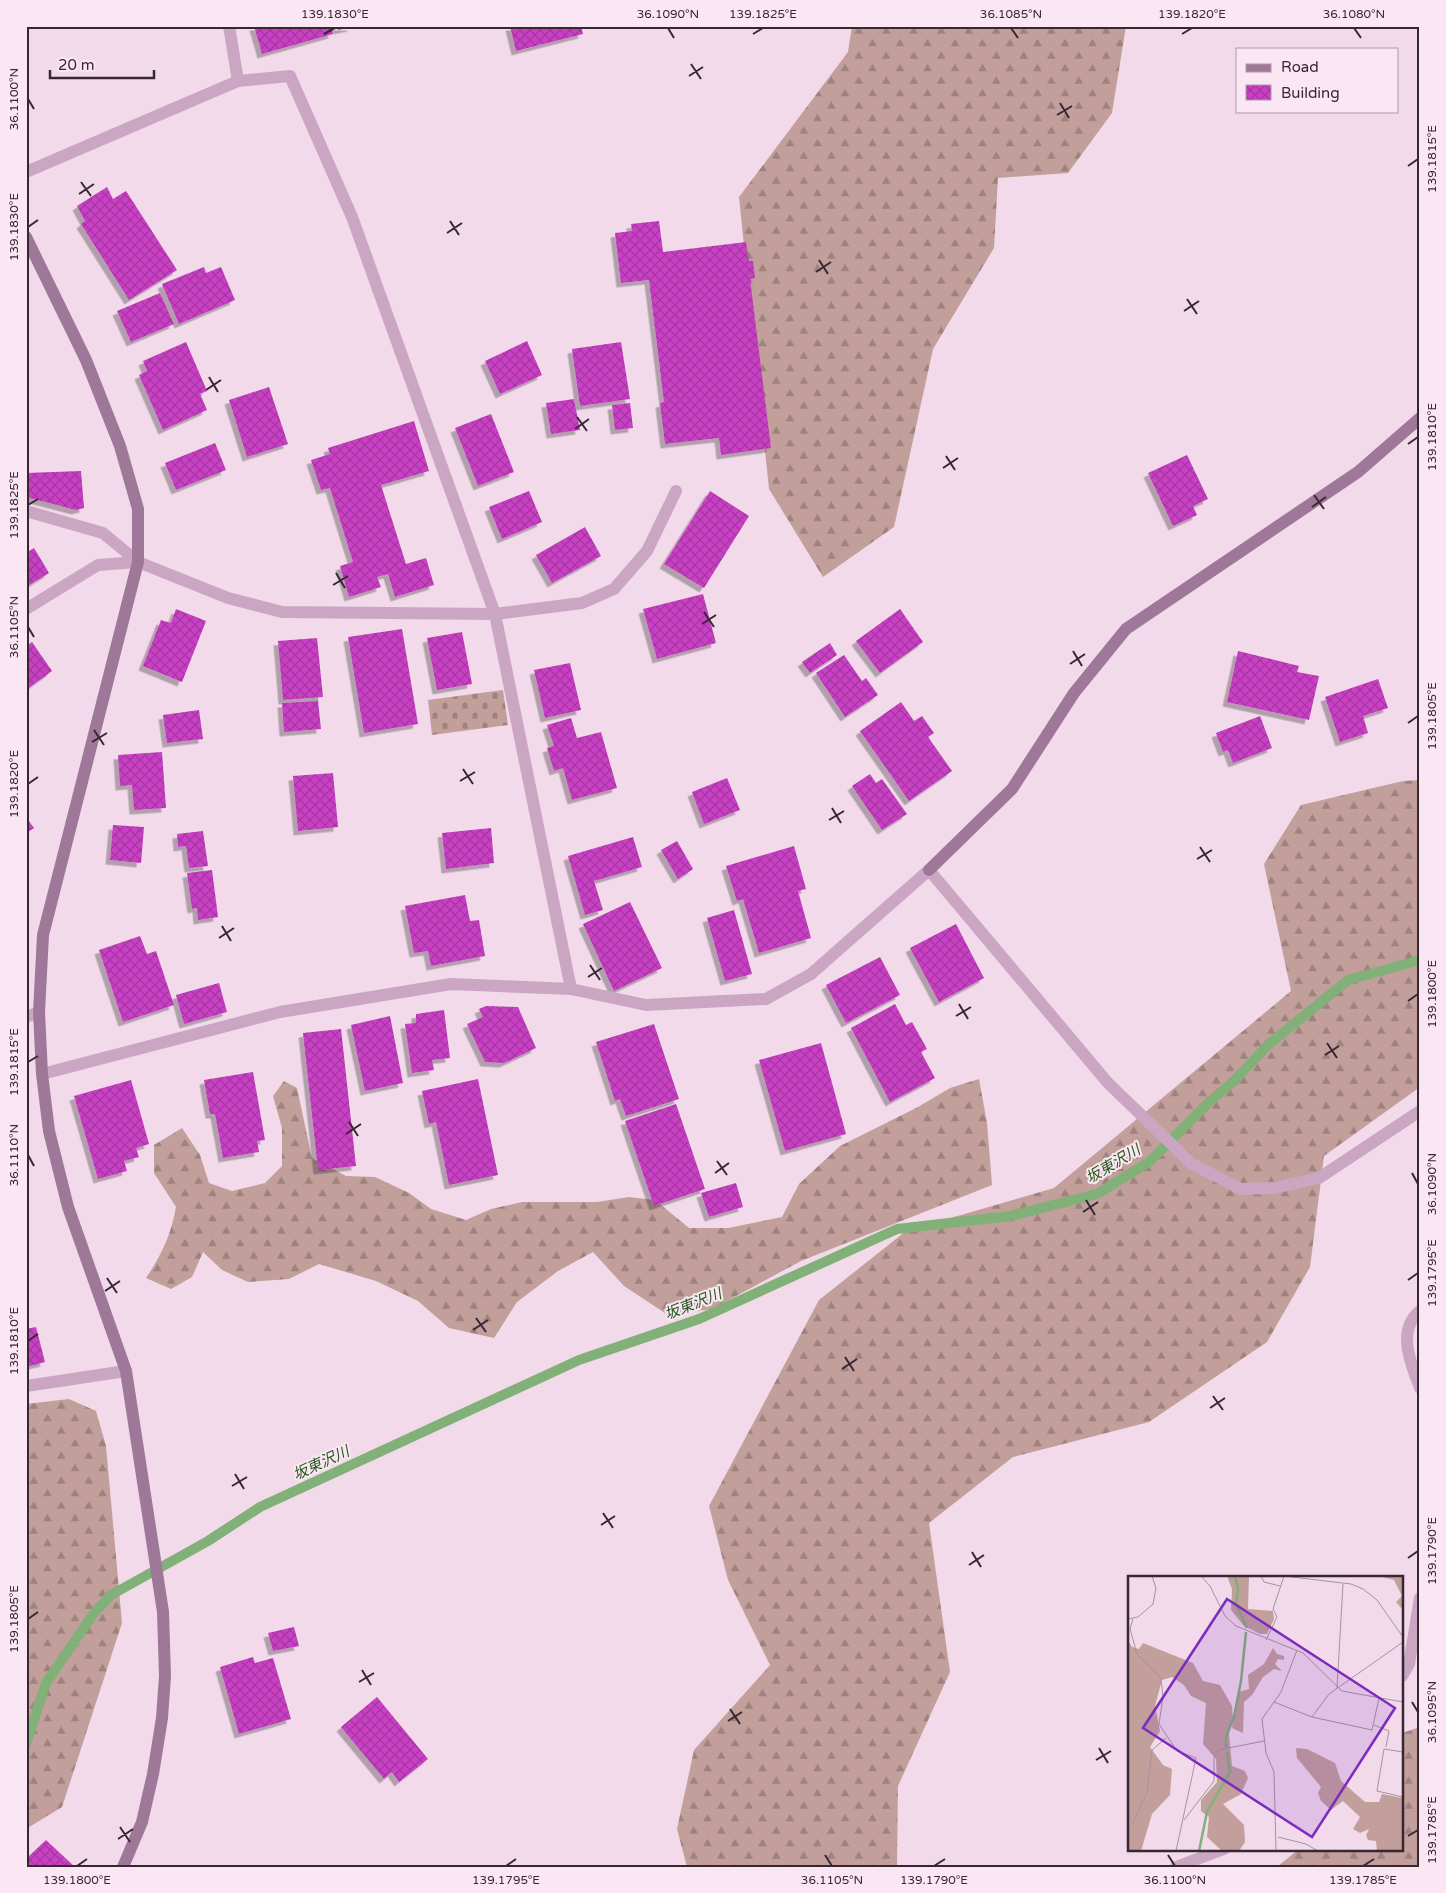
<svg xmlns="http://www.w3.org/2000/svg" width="1446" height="1893" font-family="'Varela Round','Noto Sans JP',sans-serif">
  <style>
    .forest { fill: url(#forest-firs) }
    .cemetery { fill: url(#cemetery-stones) }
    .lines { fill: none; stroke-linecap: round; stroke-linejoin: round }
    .stream { stroke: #81b078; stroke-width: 10 }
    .building { fill: url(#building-cross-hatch); filter: url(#shadow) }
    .lane { stroke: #cba6c2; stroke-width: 12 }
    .street { stroke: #cba6c2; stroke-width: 12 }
    .secondary { stroke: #9f7798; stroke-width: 12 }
    .ticks { fill: none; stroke: #372735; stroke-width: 2 }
    .labels { text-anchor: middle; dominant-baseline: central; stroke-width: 4; stroke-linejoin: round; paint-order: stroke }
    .water-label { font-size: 15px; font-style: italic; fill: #24591b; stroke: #fae7f3 }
    .inset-river { fill: none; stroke: #81b078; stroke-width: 2.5 }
    .inset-road { fill: none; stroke: #a792a2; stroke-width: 1 }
    .view { fill: #7b2cbf; fill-opacity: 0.15; stroke: #7b2cbf; stroke-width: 2.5 }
    .inset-edge { fill: none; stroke: #372735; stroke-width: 2.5 }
    .neatline { fill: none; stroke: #372735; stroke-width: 2 }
    .ticks-label { font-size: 12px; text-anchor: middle; fill: #372735 }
  </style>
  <defs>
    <pattern id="forest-firs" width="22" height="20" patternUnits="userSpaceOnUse" patternTransform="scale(1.25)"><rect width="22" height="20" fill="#c29f9a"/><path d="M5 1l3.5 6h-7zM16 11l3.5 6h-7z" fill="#9e827e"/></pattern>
    <pattern id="cemetery-stones" width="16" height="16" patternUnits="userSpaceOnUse" patternTransform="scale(1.25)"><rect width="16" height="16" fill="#c29f9a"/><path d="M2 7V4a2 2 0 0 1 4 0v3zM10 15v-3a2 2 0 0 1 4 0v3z" fill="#9e827e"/></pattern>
    <pattern id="building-cross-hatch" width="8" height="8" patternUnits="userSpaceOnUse" patternTransform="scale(1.25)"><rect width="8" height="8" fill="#ca40c5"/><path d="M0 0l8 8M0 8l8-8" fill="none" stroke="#a536a1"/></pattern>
    <filter id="shadow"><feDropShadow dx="-4.5" dy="4.5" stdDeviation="0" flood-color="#0004"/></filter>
  </defs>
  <rect width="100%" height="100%" fill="#f2daeb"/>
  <g class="forest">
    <polygon points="852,26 1126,26 1112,113 1068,173 998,178 994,248 933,349 894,527 823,577 769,489 739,197 848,52"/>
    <polygon points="1420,780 1420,1087 1324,1156 1310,1267 1267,1342 1149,1422 1013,1457 929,1523 950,1672 898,1786 897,1867 687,1867 677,1829 694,1750 770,1665 728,1580 709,1506 819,1300 906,1231 1054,1188 1291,991 1264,864 1301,805 1403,781"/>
    <path d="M979 1079 987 1123 992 1185 801 1261 712 1309 668 1315 624 1286 593 1252 558 1271 517 1302 494 1338 449 1328 418 1301 376 1281 319 1264 289 1279 248 1282 222 1270 203 1252 192 1277 171 1289 146 1278C162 1254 171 1235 176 1207L154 1173V1145L182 1128 200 1155 209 1183 232 1191 265 1183 282 1166V1128L273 1096 284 1081 297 1088 312 1158 346 1176 375 1177 409 1193 431 1209 466 1220 491 1209 522 1202H597L629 1197 655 1200 689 1228H728L782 1217 799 1184 840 1146 918 1107 950 1088Z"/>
    <polygon points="69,1399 96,1411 106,1446 122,1623 62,1807 26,1829 26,1404"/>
    <polygon points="1420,1727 1420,1867 1277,1867 1299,1849 1402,1849 1402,1733"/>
  </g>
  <polygon class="cemetery" points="503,690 508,725 432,735 428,700"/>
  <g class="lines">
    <polyline class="stream" points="26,1744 46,1683 94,1613 111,1595 208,1541 260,1507 579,1360 699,1319 897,1229 1010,1216 1097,1194 1149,1162 1206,1105 1235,1080 1269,1044 1348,980 1420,960"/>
  </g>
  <g class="building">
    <polygon points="254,26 331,26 333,34 262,54"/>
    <polygon points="337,26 352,26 352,27 338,30"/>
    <polygon points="510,26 581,26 583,34 516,51"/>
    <polygon points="107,187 113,199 126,191 177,270 129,300 81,224 85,221 77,206"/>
    <polygon points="659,221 663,252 746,242 749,261 753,261 755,278 750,279 771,448 721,455 719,438 665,444 660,403 664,402 649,280 621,283 615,233 632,231 631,224"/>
    <polygon points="204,267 206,273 221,267 235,300 179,324 162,284"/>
    <polygon points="160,293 174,324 131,342 117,311"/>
    <polygon points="527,341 542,375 500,394 485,361"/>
    <polygon points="186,342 207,391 200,394 207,410 163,430 139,375 147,371 143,361"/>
    <polygon points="621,342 630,399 580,406 572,349"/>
    <polygon points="269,387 288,444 247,457 229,400"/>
    <polygon points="574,399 580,430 551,434 546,403"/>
    <polygon points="630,403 633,428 615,430 612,405"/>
    <polygon points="491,414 514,472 478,486 455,428"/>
    <polygon points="414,421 429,471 381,485 406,564 426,558 434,585 395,597 388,574 377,577 381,587 349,597 340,566 353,562 330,488 321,490 311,460 330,454 328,448"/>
    <polygon points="215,443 226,470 176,490 165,463"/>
    <polygon points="1187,455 1208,499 1193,506 1197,515 1173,526 1148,473"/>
    <polygon points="81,471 84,508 76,510 26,497 26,473"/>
    <polygon points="529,491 542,522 502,539 489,507"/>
    <polygon points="710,491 749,516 704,588 664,564"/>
    <polygon points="585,527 601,556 552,583 536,555"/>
    <polygon points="34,548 49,573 26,587 26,553"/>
    <polygon points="703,594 716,643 657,659 643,609"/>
    <polygon points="176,609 206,621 182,682 143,666 161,620 171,623"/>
    <polygon points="900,609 923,642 880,673 856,641"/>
    <polygon points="402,629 418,724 364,733 348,637"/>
    <polygon points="462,632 472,684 437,690 427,638"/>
    <polygon points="317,638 323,697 283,700 278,641"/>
    <polygon points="32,642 52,671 26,690 26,646"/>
    <polygon points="830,643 837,655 810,673 802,662"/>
    <polygon points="1238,651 1299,666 1297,672 1319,676 1309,720 1227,702"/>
    <polygon points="844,655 862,681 866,678 878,695 845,717 816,673"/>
    <polygon points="570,663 581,710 545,718 534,670"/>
    <polygon points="1378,679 1388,708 1363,716 1368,733 1340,742 1325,697"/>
    <polygon points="318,701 321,729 284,732 282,703"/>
    <polygon points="901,702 914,721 922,716 934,733 928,737 952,771 909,801 860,731"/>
    <polygon points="199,710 203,739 167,743 163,715"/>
    <polygon points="1260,716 1272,748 1233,763 1228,750 1223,752 1216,733"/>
    <polygon points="571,718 577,738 601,732 617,788 572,800 563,768 554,771 547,748 554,746 547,725"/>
    <polygon points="162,752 166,808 134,810 132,785 120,786 118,755"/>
    <polygon points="333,773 338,827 298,831 293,776"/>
    <polygon points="870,774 876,783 882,779 907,814 882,830 852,786"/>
    <polygon points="727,778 740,810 704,824 692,792"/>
    <polygon points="26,817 34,828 26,833"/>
    <polygon points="113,825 144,827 141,863 110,860"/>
    <polygon points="491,828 494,863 446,869 442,833"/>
    <polygon points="203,831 208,866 189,868 186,846 178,847 177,834"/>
    <polygon points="633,837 642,867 594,881 603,910 585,915 568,856"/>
    <polygon points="677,841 693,869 678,879 661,850"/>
    <polygon points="794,846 806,889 798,891 811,938 759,953 743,899 737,901 726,866"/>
    <polygon points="212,870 218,917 198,920 197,908 192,909 187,873"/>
    <polygon points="465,895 470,921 479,920 485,956 431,966 428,951 414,953 405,906"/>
    <polygon points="630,902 662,968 614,991 583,924"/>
    <polygon points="734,910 752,974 725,981 707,918"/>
    <polygon points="956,924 984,978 939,1002 910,948"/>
    <polygon points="140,936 147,954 156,951 174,1005 123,1022 99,950"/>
    <polygon points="880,957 900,995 846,1023 826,985"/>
    <polygon points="219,983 227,1012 184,1024 176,995"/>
    <polygon points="895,1004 906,1025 912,1022 927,1049 921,1052 935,1078 890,1102 851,1028"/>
    <polygon points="486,1006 518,1007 536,1048 504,1063 485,1062 467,1024 483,1017 479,1009"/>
    <polygon points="444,1010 450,1058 432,1060 434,1070 412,1073 405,1024 416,1023 416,1014"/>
    <polygon points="390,1016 403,1083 365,1091 351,1025"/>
    <polygon points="654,1024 679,1099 626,1116 620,1099 615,1101 596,1042"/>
    <polygon points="341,1029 356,1166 318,1170 303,1033"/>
    <polygon points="821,1043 846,1134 785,1151 759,1060"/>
    <polygon points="253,1072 265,1140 257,1141 259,1152 223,1158 215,1114 210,1114 204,1080"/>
    <polygon points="478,1079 498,1175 449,1185 436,1122 429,1124 422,1091"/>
    <polygon points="131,1080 149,1144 136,1148 139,1157 124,1161 127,1171 98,1179 74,1096"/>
    <polygon points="676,1104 705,1189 654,1206 625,1121"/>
    <polygon points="736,1183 743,1207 709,1217 701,1193"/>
    <polygon points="36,1327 45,1362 26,1367 26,1329"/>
    <polygon points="294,1627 299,1646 273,1651 268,1633"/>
    <polygon points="253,1657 255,1663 273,1658 291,1719 239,1734 220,1667"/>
    <polygon points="377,1697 428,1759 399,1782 392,1772 384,1779 341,1727"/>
    <polygon points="46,1840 75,1867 26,1867 26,1859"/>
  </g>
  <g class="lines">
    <g class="lane">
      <polyline points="495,614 582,603 614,589 647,551 676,491"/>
      <polyline points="26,1017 39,1012"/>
    </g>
    <g class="street">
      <polyline points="229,26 238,81"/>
      <polyline points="26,172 238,81 290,76 352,217 495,614 571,989"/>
      <polyline points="26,511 103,533 138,562 228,598 282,612 495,614"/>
      <polyline points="26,609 98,565 138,562"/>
      <polyline points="42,1074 280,1012 451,984 571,989 646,1005 766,999 811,974 929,870 1108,1083 1192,1164 1241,1189 1274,1188 1319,1178 1420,1111"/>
      <path d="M1420 1311C1396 1330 1411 1364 1420 1388"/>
      <polyline points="26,1386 126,1371"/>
      <polyline points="1402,1676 1409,1664 1420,1598"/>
      <polyline points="1176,1867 1224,1849"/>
    </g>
    <g class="secondary">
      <polyline points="26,237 86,360 120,446 138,509 138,562 43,935 39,1012 42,1074 49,1131 68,1207 126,1371 163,1612 165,1676 162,1718 153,1774 142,1822 123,1867"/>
      <polyline points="929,870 1012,789 1074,693 1126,629 1358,472 1420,418"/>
    </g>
  </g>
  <path class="ticks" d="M668 28 674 38M1011 28 1018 38M1354 28 1361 38M324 34 335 28M753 34 763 28M1182 34 1192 28M691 64 701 79M689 76 703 67M28 99 34 109M1060 103 1069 118M1057 115 1072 106M1408 166 1418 159M81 182 91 196M79 194 94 184M450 221 459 235M28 227 38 220M447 233 462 223M819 260 828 274M816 272 831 262M1187 299 1197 314M1184 311 1199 301M209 377 218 392M206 390 221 380M577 417 587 431M575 429 589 419M1408 444 1418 437M946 456 955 470M943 468 958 458M1314 495 1324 509M28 505 38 499M1312 507 1326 497M336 573 345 588M333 585 348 576M704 612 714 627M702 624 716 615M28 627 34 637M1073 651 1082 666M1070 664 1085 654M1408 723 1418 716M94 730 104 745M92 742 107 733M463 769 473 784M460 781 475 772M28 784 38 777M832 808 841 823M829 820 844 811M1200 847 1210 862M1197 859 1212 850M222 926 231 941M219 938 234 928M590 965 600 980M588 977 602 968M1408 1001 1418 994M959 1004 968 1019M956 1016 971 1007M1327 1043 1337 1058M1325 1055 1339 1046M28 1062 38 1056M349 1122 358 1136M346 1134 361 1124M28 1155 34 1166M717 1161 727 1175M715 1173 729 1163M1412 1173 1418 1184M1086 1200 1095 1215M1083 1212 1098 1202M107 1278 117 1293M1408 1280 1418 1273M105 1291 120 1281M476 1318 486 1332M473 1330 488 1320M28 1341 38 1334M845 1357 854 1371M842 1369 857 1359M1213 1396 1223 1410M1210 1408 1225 1398M235 1474 244 1489M232 1486 247 1477M603 1513 613 1528M601 1525 615 1516M972 1552 981 1567M1408 1558 1418 1551M969 1565 984 1555M28 1619 38 1612M362 1670 371 1685M359 1682 374 1673M1412 1702 1418 1712M730 1709 740 1724M728 1721 742 1712M1099 1748 1108 1763M1096 1760 1111 1751M120 1827 130 1842M1408 1836 1418 1830M118 1839 133 1829M825 1855 832 1866M1168 1855 1175 1866M77 1866 87 1859M506 1866 516 1859M934 1866 945 1859M1363 1866 1374 1859"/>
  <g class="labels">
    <g class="water-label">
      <text transform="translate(1113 1164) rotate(-31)">坂東沢川</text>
      <text transform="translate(693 1304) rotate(-22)">坂東沢川</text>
      <text transform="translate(321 1463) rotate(-25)">坂東沢川</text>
    </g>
  </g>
  <g transform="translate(1128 1576)">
    <rect width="275" height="275" fill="#f2daeb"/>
    <path d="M99 0H121L120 33 145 35 146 43 139 58H132L116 50 103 34 104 13ZM250 0H275V34L268 26 274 20 266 4ZM0 64 4 71 11 73 15 67 65 87 75 105 92 109 104 130 105 142 101 158 104 190 117 195 120 202 113 218 95 228 116 249 117 266 111 275H94L79 261 81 241 73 235V224L89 206 88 183 75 168 78 127 63 120 56 109 44 101 34 104 27 130 32 155 22 171 35 189 44 193 42 219 24 238 13 275H0ZM145 72 149 78 156 80V84L150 83 147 88 154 95 146 93 135 101 124 119 116 126 115 157 104 152 109 120 111 116 121 113 120 99 136 88ZM168 172 179 173 207 187 213 205 237 226H251L254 218 275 222V275H249L248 265 240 264 238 259 241 253 232 257 225 253 232 241 215 225 203 234 193 225 190 217 193 211 169 182Z" fill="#c29f9a"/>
    <path class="inset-river" d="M107 0 110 13 108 28 119 52M98 172V161L106 141 113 105 118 56M71 275 79 236 102 196 99 176"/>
    <path class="inset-road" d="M73 0 82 10 97 40 108 50 175 77 214 115 275 126M133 0 136 6 152 10M156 0 223 8 235 13 249 24 275 61M0 43 10 41 25 28 28 12 24 0M5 43 2 53 9 78 33 102 35 121 31 148 49 175 68 182 48 275M138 64 149 41 145 33 156 0M209 112 215 8M146 126 184 141 244 154 251 122M184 141 201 118 275 66M246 149 261 155 258 171M275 176 256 173 249 215 275 221M56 244 86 205V182L90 174 136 165M5 247 19 216 24 174 38 162M150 261 178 268 190 275M148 275 146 196 138 177 134 143 153 116 169 74"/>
    <path class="view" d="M99 23 267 132 184 261 15 152Z"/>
    <rect width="275" height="275" class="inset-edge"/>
  </g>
  <rect width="1446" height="1893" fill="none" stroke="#fae7f3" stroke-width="55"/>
  <rect x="1236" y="48" width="162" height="65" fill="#fae7f3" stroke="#ac9aa7"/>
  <rect x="1246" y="64" width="25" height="8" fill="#9f7798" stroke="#ac9aa7"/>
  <text x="1281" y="72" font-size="15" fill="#372735">Road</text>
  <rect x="1246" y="85" width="25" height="15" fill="url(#building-cross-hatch)" stroke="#ac9aa7"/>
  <text x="1281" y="98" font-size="15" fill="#372735">Building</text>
  <path d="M50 70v8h104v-8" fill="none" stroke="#372735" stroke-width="2.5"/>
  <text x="58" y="70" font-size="15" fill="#372735" stroke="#fae7f3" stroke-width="4" paint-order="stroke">20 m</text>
  <rect x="28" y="28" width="1390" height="1838" class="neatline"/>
  <g class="ticks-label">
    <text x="335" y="18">139.1830°E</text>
    <text x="668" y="18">36.1090°N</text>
    <text x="763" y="18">139.1825°E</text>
    <text x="1011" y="18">36.1085°N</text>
    <text x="1192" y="18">139.1820°E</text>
    <text x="1354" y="18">36.1080°N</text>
    <text transform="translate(14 99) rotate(-90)" y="4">36.1100°N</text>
    <text transform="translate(1432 159) rotate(-90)" y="4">139.1815°E</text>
    <text transform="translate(14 227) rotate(-90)" y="4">139.1830°E</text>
    <text transform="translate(1432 437) rotate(-90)" y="4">139.1810°E</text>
    <text transform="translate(14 505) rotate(-90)" y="4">139.1825°E</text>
    <text transform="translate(14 627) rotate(-90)" y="4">36.1105°N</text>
    <text transform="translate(1432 716) rotate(-90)" y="4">139.1805°E</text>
    <text transform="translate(14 784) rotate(-90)" y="4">139.1820°E</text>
    <text transform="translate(1432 994) rotate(-90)" y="4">139.1800°E</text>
    <text transform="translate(14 1062) rotate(-90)" y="4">139.1815°E</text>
    <text transform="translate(14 1155) rotate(-90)" y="4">36.1110°N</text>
    <text transform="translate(1432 1184) rotate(-90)" y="4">36.1090°N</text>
    <text transform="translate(1432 1273) rotate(-90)" y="4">139.1795°E</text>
    <text transform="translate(14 1341) rotate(-90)" y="4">139.1810°E</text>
    <text transform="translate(1432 1551) rotate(-90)" y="4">139.1790°E</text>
    <text transform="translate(14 1619) rotate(-90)" y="4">139.1805°E</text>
    <text transform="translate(1432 1712) rotate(-90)" y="4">36.1095°N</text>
    <text transform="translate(1432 1830) rotate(-90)" y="4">139.1785°E</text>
    <text x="77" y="1884">139.1800°E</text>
    <text x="506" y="1884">139.1795°E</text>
    <text x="832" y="1884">36.1105°N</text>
    <text x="934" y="1884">139.1790°E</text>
    <text x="1175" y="1884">36.1100°N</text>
    <text x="1363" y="1884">139.1785°E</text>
  </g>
</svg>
